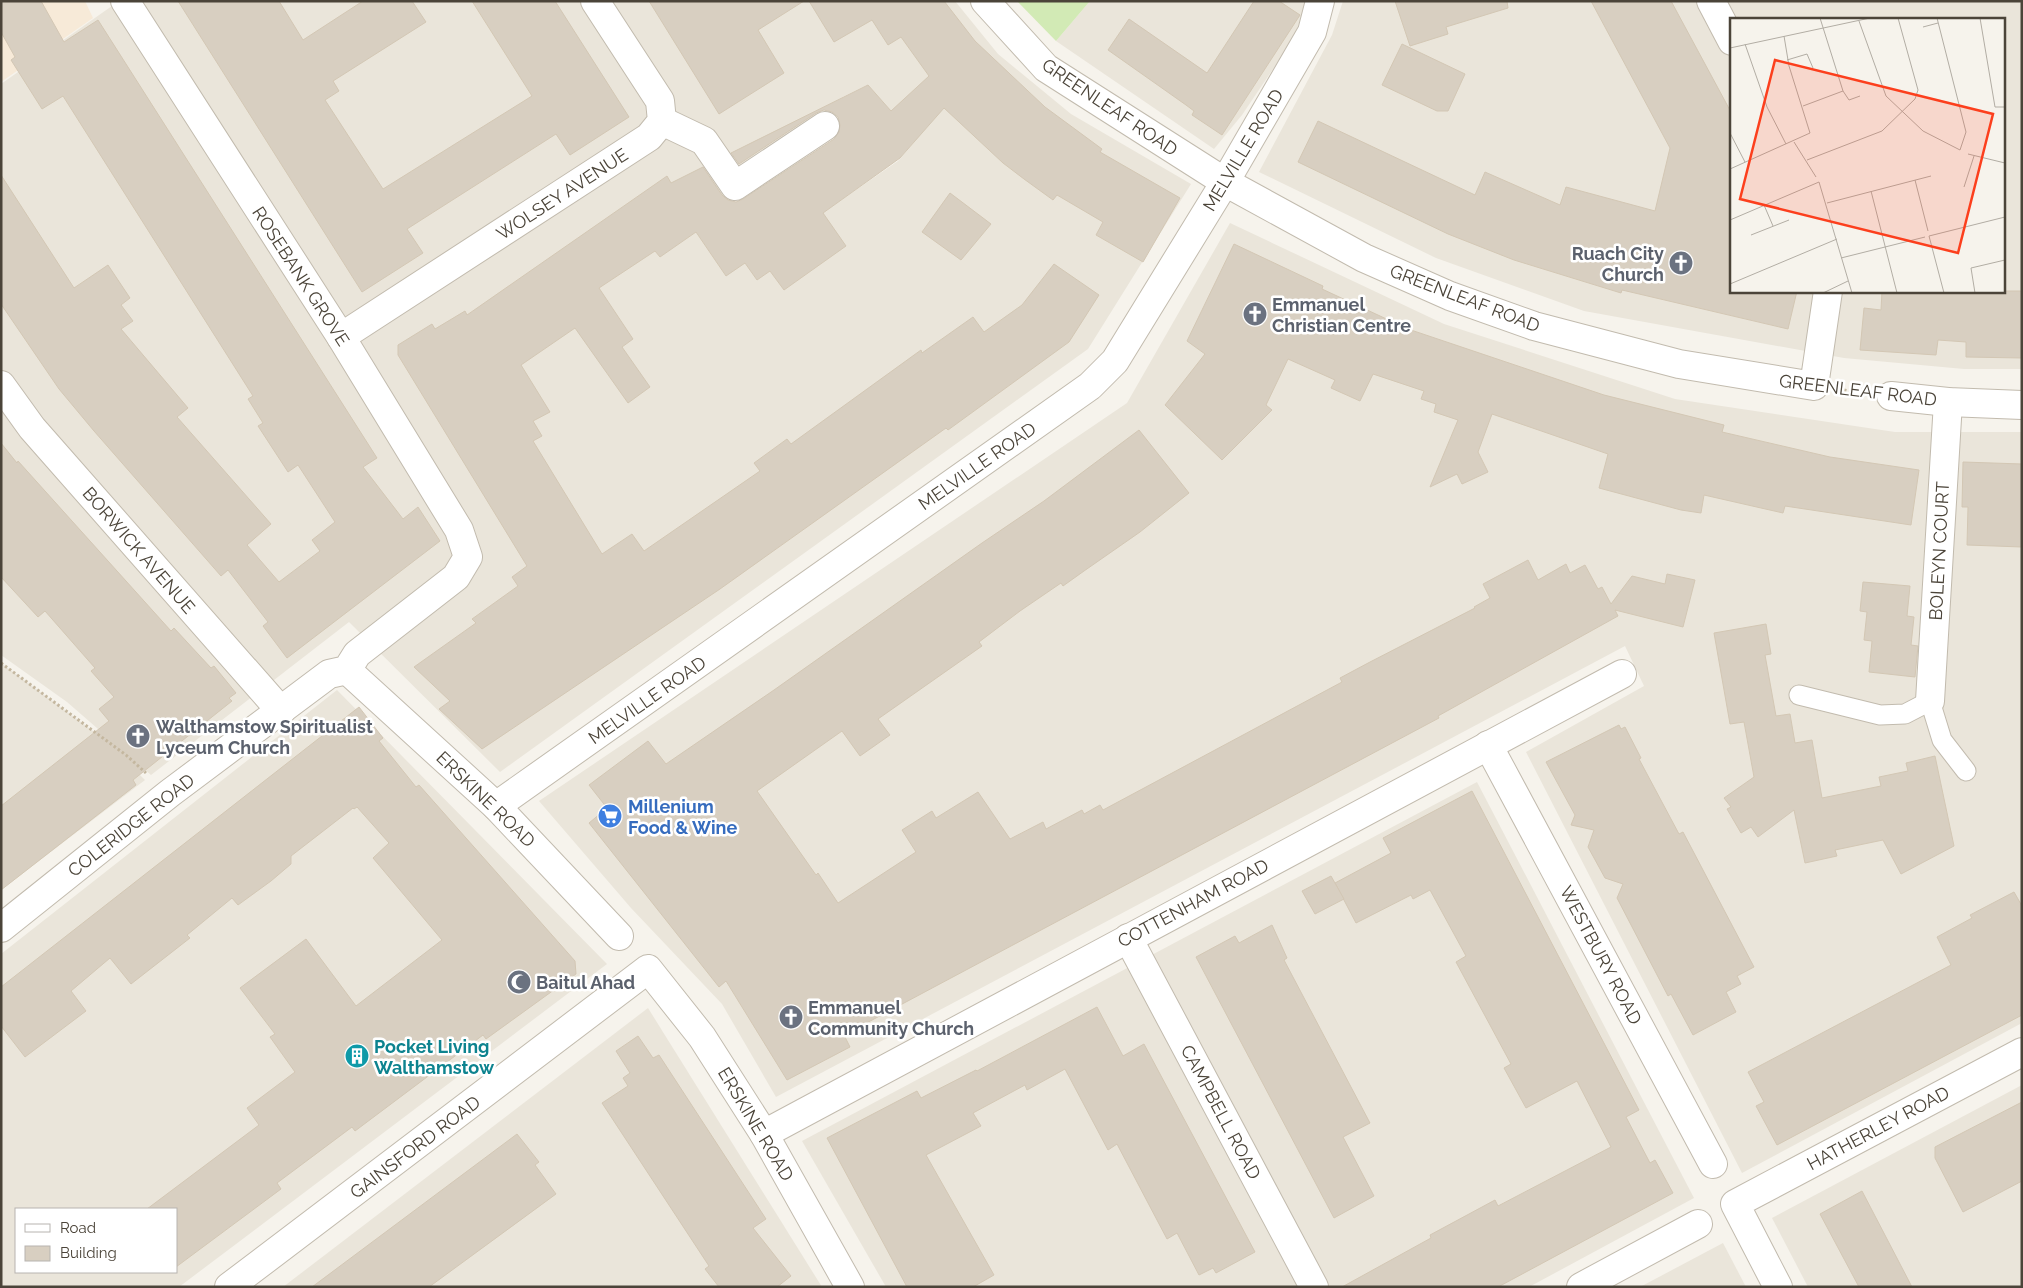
<svg xmlns="http://www.w3.org/2000/svg" width="2023" height="1288" font-family="Raleway,sans-serif">
  <style>
    .residential { fill: #eae5da; fill-rule: evenodd }
    .commercial { fill: #f7ead8 }
    .green { fill: #d2eab5 }
    .building { fill: #d8cfc1; stroke: #d3c7b4 }
    .lines { fill: none; stroke-linecap: round; stroke-linejoin: round }
    .service-casing { stroke: #c2bbae; stroke-width: 21 }
    .minor-casing { stroke: #c2bbae; stroke-width: 30 }
    .path { stroke: #c4b79f; stroke-width: 3; stroke-dasharray: 2.5 2.5; stroke-linecap: butt }
    .service { stroke: #fff; stroke-width: 19 }
    .minor { stroke: #fff; stroke-width: 28 }
    .labels { text-anchor: middle; dominant-baseline: central; stroke-width: 5; stroke-linejoin: round; paint-order: stroke }
    .street-label { font-size: 18px; fill: #4b4439; stroke: #fff }
    .worship-label { font-size: 18px; font-weight: bold; fill: #5b616d; stroke: #fff; text-anchor: start }
    .shop-label { font-size: 18px; font-weight: bold; fill: #366cbe; stroke: #fff; text-anchor: start }
    .culture-label { font-size: 18px; font-weight: bold; fill: #0d838f; stroke: #fff; text-anchor: start }
    .inset-road { fill: none; stroke: #b2ada4; stroke-width: 1 }
    .view { fill: #fc3f1d; fill-opacity: 0.15; stroke: #fc3f1d; stroke-width: 2.5 }
    .inset-edge { fill: none; stroke: #4b4439; stroke-width: 2.5 }
  </style>
  <rect width="100%" height="100%" fill="#f6f3ec"/>
  <g class="residential">
    <path d="M119 1H955L998 54 1071 114 1191 184 1088 349 500 772 349 622 151 775 67 702 1 655V84ZM868 85 916 140 898 161 767 251 729 196 740 167 843 97Z"/>
    <polygon points="1090,1 1308,1 1292,41 1242,115 1214,149 1056,41"/>
    <path d="M1343 1H2022V369H1964L1844 358 1584 311 1436 258 1259 172 1332 35ZM1732 19H2004V291H1732Z"/>
    <polygon points="1230,223 1444,324 1675,399 1895,432 2022,432 2022,1023 1742,1173 1526,752 1644,686 1625,646 776,1097 722,1004 631,908 539,801 1127,403"/>
    <polygon points="1,663 101,737 145,780 1,890"/>
    <path d="M337 690 607 964 179 1287H1V954ZM16 1209H176V1272H16Z"/>
    <polygon points="1477,782 1694,1198 1529,1287 886,1287 802,1141"/>
    <polygon points="648,1008 822,1287 283,1287"/>
    <polygon points="2022,1085 2022,1287 1808,1287 1772,1218"/>
    <polygon points="1723,1243 1746,1287 1640,1287"/>
  </g>
  <polygon class="commercial" points="1,1 85,1 93,18 1,82"/>
  <polygon class="green" points="1017,1 1090,1 1056,41"/>
  <g class="building">
    <polygon points="1,1 41,1 64,42 98,20 377,458 363,467 403,519 418,507 440,541 287,658 263,626 268,622 228,570 221,576 94,431 59,389 1,304 1,175 74,288 108,265 130,298 121,305 133,321 121,329 188,408 177,417 271,524 247,545 279,582 320,551 312,540 335,522 298,465 288,472 258,426 263,423 248,399 253,396 63,96 42,109 11,60 15,57 1,32"/>
    <polygon points="178,1 279,1 303,40 363,1 412,1 426,22 333,81 339,91 325,100 383,189 532,96 472,1 555,1 629,117 570,155 556,134 407,229 423,253 362,292"/>
    <polygon points="649,1 804,1 758,30 784,73 719,114"/>
    <polygon points="809,1 944,1 975,41 1045,107 1102,149 1100,152 1180,198 1143,262 1096,235 1103,222 1057,195 1053,200 1024,179 1003,163 944,108 900,158 823,213 846,246 784,290 770,271 757,280 745,263 726,276 696,232 660,257 655,251 599,288 633,339 622,347 650,387 628,403 575,328 521,365 550,412 533,421 542,436 533,441 602,554 632,534 644,551 760,471 754,463 787,439 791,444 921,350 922,353 973,317 984,332 1022,305 1054,264 1099,295 1069,342 948,430 946,428 720,589 482,749 439,709 450,701 414,667 476,623 472,619 518,586 512,577 527,566 398,355 398,345 432,324 435,329 465,311 467,315 667,176 671,183 703,167 722,195 728,200 736,202 743,199 834,139 839,132 840,125 838,117 832,112 824,110 816,113 739,164 731,153 868,85 891,111 929,76 901,37 888,45 872,20 834,42"/>
    <polygon points="1254,1 1279,1 1300,15 1222,135 1192,115 1194,111 1186,105 1108,50 1129,19 1207,73"/>
    <polygon points="1395,1 1507,1 1508,8 1446,27 1448,34 1410,46"/>
    <polygon points="1591,1 1671,1 1732,114 1732,291 1797,291 1788,329 1622,290 1621,293 1514,260 1448,234 1298,162 1318,121 1475,195 1485,172 1560,205 1566,187 1655,211 1670,148"/>
    <polygon points="1402,44 1465,74 1448,111 1437,111 1382,85"/>
    <polygon points="950,193 991,224 961,260 922,232"/>
    <polygon points="1234,244 1323,286 1322,289 1408,329 1604,395 1724,425 1722,432 1830,457 1919,470 1911,525 1785,506 1783,513 1704,495 1701,513 1681,510 1599,488 1608,454 1492,414 1478,452 1488,472 1462,484 1457,474 1430,487 1458,420 1434,412 1436,404 1421,399 1424,391 1373,374 1360,401 1331,388 1335,380 1288,359 1266,405 1272,410 1222,460 1165,405 1205,354 1187,341"/>
    <polygon points="1882,291 2022,291 2022,358 1966,357 1966,342 1938,340 1936,355 1860,350 1864,308 1881,310"/>
    <polygon points="1139,430 1189,493 1140,532 1084,571 1063,586 1061,583 1020,611 979,642 982,646 878,719 890,735 860,756 842,731 757,791 816,875 818,873 838,903 916,852 902,830 932,811 936,818 978,792 1010,839 1043,822 1046,829 1082,810 1084,814 1100,805 1103,810 1342,682 1340,678 1370,662 1475,608 1474,607 1490,598 1483,584 1528,560 1538,580 1566,564 1570,573 1585,565 1598,589 1602,587 1611,604 1632,576 1665,584 1667,574 1695,580 1683,627 1615,610 1618,616 1438,716 1439,718 844,1035 850,1047 787,1080 726,981 719,987 589,823 607,808 589,785 648,741 666,764 774,690 982,543 1044,501"/>
    <polygon points="1,443 17,463 18,461 171,631 174,628 211,668 214,666 236,693 229,698 232,701 133,780 136,785 1,890 1,806 109,721 99,709 114,697 91,671 95,668 45,611 38,617 1,577"/>
    <polygon points="1963,462 2022,464 2022,547 1967,545 1968,507 1962,507"/>
    <polygon points="1863,582 1910,586 1907,616 1914,617 1911,645 1918,646 1915,677 1869,672 1872,641 1864,640 1867,612 1860,611"/>
    <polygon points="1766,624 1771,654 1765,655 1776,716 1790,714 1795,743 1812,740 1822,798 1881,786 1879,777 1908,771 1906,763 1935,756 1954,846 1901,874 1883,840 1835,850 1837,856 1805,863 1794,810 1758,837 1751,827 1741,833 1727,809 1731,807 1724,798 1754,777 1744,722 1730,724 1714,633"/>
    <polygon points="359,707 383,738 379,741 416,787 419,785 575,961 576,974 486,1039 483,1035 355,1131 352,1127 277,1183 281,1189 176,1267 176,1209 147,1209 259,1125 247,1108 295,1072 270,1037 275,1034 240,988 306,939 356,1006 442,940 373,858 389,843 357,807 354,809 353,808 291,856 291,864 271,881 238,905 232,898 187,935 190,938 131,984 110,958 71,991 86,1011 25,1057 1,1026 1,987"/>
    <polygon points="1619,725 1621,729 1625,727 1641,758 1639,759 1679,834 1683,832 1754,967 1737,976 1741,984 1726,992 1736,1012 1693,1035 1671,994 1668,996 1617,898 1623,884 1605,878 1588,847 1594,830 1571,825 1575,815 1546,762"/>
    <polygon points="1472,791 1639,1110 1626,1117 1650,1163 1655,1160 1673,1193 1498,1287 1342,1287 1431,1238 1430,1235 1495,1200 1498,1206 1611,1147 1577,1081 1526,1108 1504,1068 1511,1064 1456,962 1466,956 1430,890 1413,899 1411,895 1356,923 1335,883 1391,853 1383,838"/>
    <polygon points="1331,876 1344,899 1315,914 1302,891"/>
    <polygon points="2014,892 2022,906 2022,1015 1777,1145 1756,1106 1764,1102 1748,1072 1951,965 1937,937 1972,918 1970,915"/>
    <polygon points="1272,925 1287,958 1284,960 1370,1123 1343,1137 1374,1196 1334,1218 1196,957 1235,936 1239,943"/>
    <polygon points="1097,1007 1123,1056 1144,1044 1255,1252 1216,1273 1213,1268 1199,1275 1177,1233 1167,1239 1117,1144 1108,1150 1065,1069 1027,1090 1025,1085 973,1113 981,1126 926,1155 994,1275 973,1287 907,1287 827,1138 917,1091 921,1098 976,1070 977,1071"/>
    <polygon points="638,1036 653,1058 659,1055 766,1219 753,1228 791,1276 777,1287 719,1287 705,1269 709,1266 602,1103 628,1086 623,1078 630,1073 616,1051"/>
    <polygon points="2022,1102 2022,1181 1963,1212 1935,1158 1935,1147"/>
    <polygon points="517,1134 539,1162 535,1165 556,1194 429,1287 312,1287"/>
    <polygon points="1862,1191 1912,1287 1859,1287 1820,1214"/>
  </g>
  <g class="lines">
    <defs>
      <polyline id="service" points="1799,695 1880,715 1905,714 1930,701 1942,740 1966,771"/>
      <g id="minor">
        <polyline points="985,1 1046,68 1225,182 1364,258 1450,296 1534,326 1679,364 1814,386 1828,291"/>
        <polyline points="1711,1 1732,41"/>
        <polyline points="662,121 704,141 735,186 825,126"/>
        <polyline points="341,337 649,137 662,121 660,101 595,1"/>
        <polyline points="1,385 32,428 281,711"/>
        <polyline points="1891,396 1948,402 2022,405"/>
        <polyline points="347,670 496,806 619,936"/>
        <polyline points="1930,701 1948,402"/>
        <polyline points="1488,745 1713,1164"/>
        <polyline points="496,806 1090,386 1115,361 1225,182 1312,32 1320,1"/>
        <polyline points="1,928 170,793 329,674 347,670 357,654 456,577 468,557 459,530 341,337 125,1"/>
        <polyline points="1128,938 1314,1287"/>
        <polyline points="764,1134 1622,674"/>
        <polyline points="229,1287 648,969 702,1037 764,1134 850,1287"/>
        <polyline points="1581,1287 1698,1224"/>
        <polyline points="1778,1287 1735,1204 2022,1052"/>
      </g>
    </defs>
    <use href="#service" class="service-casing"/>
    <use href="#minor" class="minor-casing"/>
    <g class="path">
      <polyline points="1844,390 1863,393"/>
      <polyline points="1,663 126,755 146,773"/>
    </g>
    <use href="#service" class="service"/>
    <use href="#minor" class="minor"/>
  </g>
  <defs>
    <symbol id="church-disc" viewBox="-11 -11 22 22"><circle r="9.5" fill="#6b7280" stroke="#fff"/><path d="M-1.2-6h2.4v3.5h3.3v2.4h-3.3V6h-2.4V-.1h-3.3v-2.4h3.3Z" fill="#fff"/></symbol>
    <symbol id="supermarket-disc" viewBox="-11 -11 22 22"><circle r="9.5" fill="#3f7fe0" stroke="#fff"/><path d="M-6-5.5h2.5l.6 2H6L4.5 2H-2.5L-4.4-4H-6ZM-1.5 3.2a1.3 1.3 0 1 0 .1 0ZM3 3.2a1.3 1.3 0 1 0 .1 0Z" fill="#fff"/></symbol>
    <symbol id="mosque-disc" viewBox="-11 -11 22 22"><circle r="9.5" fill="#6b7280" stroke="#fff"/><path d="M3.5-4.9A6 6 0 1 0 3.5 4.9A5 5 0 1 1 3.5-4.9Z" fill="#fff"/></symbol>
    <symbol id="building-disc" viewBox="-11 -11 22 22"><circle r="9.5" fill="#0f9aa8" stroke="#fff"/><path d="M-4-6H4V6H1V3H-1V6H-4ZM-2.5-4.3h1.7v1.8h-1.7ZM.8-4.3h1.7v1.8H.8ZM-2.5-1h1.7V.8h-1.7ZM.8-1h1.7V.8H.8Z" fill="#fff"/></symbol>
  </defs>
  <g fill-rule="evenodd">
    <use href="#church-disc" x="1667" y="249" width="28" height="28"/>
    <use href="#church-disc" x="1241" y="300" width="28" height="28"/>
    <use href="#church-disc" x="124" y="722" width="28" height="28"/>
    <use href="#supermarket-disc" x="596" y="802" width="28" height="28"/>
    <use href="#mosque-disc" x="505" y="968" width="28" height="28"/>
    <use href="#church-disc" x="777" y="1003" width="28" height="28"/>
    <use href="#building-disc" x="343" y="1042" width="28" height="28"/>
  </g>
  <g class="labels">
    <g class="street-label">
      <text transform="translate(1110 107) rotate(34)">GREENLEAF ROAD</text>
      <text transform="translate(1243 150) rotate(-59)">MELVILLE ROAD</text>
      <text transform="translate(562 194) rotate(-33)">WOLSEY AVENUE</text>
      <text transform="translate(301 276) rotate(57)">ROSEBANK GROVE</text>
      <text transform="translate(1465 298) rotate(21)">GREENLEAF ROAD</text>
      <text transform="translate(1858 390) rotate(7)">GREENLEAF ROAD</text>
      <text transform="translate(977 466) rotate(-35)">MELVILLE ROAD</text>
      <text transform="translate(139 550) rotate(49)">BORWICK AVENUE</text>
      <text transform="translate(1939 551) rotate(-87)">BOLEYN COURT</text>
      <text transform="translate(647 700) rotate(-35)">MELVILLE ROAD</text>
      <text transform="translate(486 799) rotate(44)">ERSKINE ROAD</text>
      <text transform="translate(131 825) rotate(-38)">COLERIDGE ROAD</text>
      <text transform="translate(1193 903) rotate(-28)">COTTENHAM ROAD</text>
      <text transform="translate(1601 955) rotate(62)">WESTBURY ROAD</text>
      <text transform="translate(1221 1112) rotate(62)">CAMPBELL ROAD</text>
      <text transform="translate(756 1124) rotate(59)">ERSKINE ROAD</text>
      <text transform="translate(1878 1128) rotate(-28)">HATHERLEY ROAD</text>
      <text transform="translate(415 1147) rotate(-37)">GAINSFORD ROAD</text>
    </g>
    <g class="worship-label">
      <text x="1664" y="253" text-anchor="end">Ruach City<tspan x="1664" dy="21">Church</tspan></text>
      <text x="1272" y="304">Emmanuel<tspan x="1272" dy="21">Christian Centre</tspan></text>
      <text x="156" y="726">Walthamstow Spiritualist<tspan x="156" dy="21">Lyceum Church</tspan></text>
      <text x="536" y="982">Baitul Ahad</text>
      <text x="808" y="1007">Emmanuel<tspan x="808" dy="21">Community Church</tspan></text>
    </g>
    <g class="shop-label">
      <text x="628" y="806">Millenium<tspan x="628" dy="21">Food &amp; Wine</tspan></text>
    </g>
    <g class="culture-label">
      <text x="374" y="1046">Pocket Living<tspan x="374" dy="21">Walthamstow</tspan></text>
    </g>
  </g>
  <g transform="translate(1730 18)">
    <rect width="275" height="275" fill="#f6f3ec"/>
    <path class="inset-road" d="M250 0 265 89H275M129 3 156 78 193 113 230 132 236 114 207 0M193 9 208 5M15 26 37 89 56 126M0 30 140 0M57 42 77 36 83 50M113 73 119 82 130 78M73 88 113 73 90 0M0 115 15 144M64 124 86 159M238 136 275 145M77 142 152 113 185 81 188 72 168 0M0 151 80 115 59 48 54 18M185 162 198 213M234 169 244 138M141 173 167 275M97 185 201 158M34 187 43 208M0 202 89 164 122 275M21 217 59 202M111 240 195 219M0 266 107 221M93 275 118 263M214 275 199 218 275 199M245 275 241 250 275 242"/>
    <path class="view" d="M45 42 263 96 228 235 10 181Z"/>
    <rect width="275" height="275" class="inset-edge"/>
  </g>
  <rect width="2023" height="1288" fill="none" stroke="#4b4439" stroke-width="5"/>
  <rect x="15" y="1208" width="162" height="65" fill="#ffffff" stroke="#b7b4b0"/>
  <rect x="25" y="1224" width="25" height="8" fill="#ffffff" stroke="#b7b4b0"/>
  <text x="60" y="1233" font-size="15" fill="#4b4439">Road</text>
  <rect x="25" y="1246" width="25" height="15" fill="#d8cfc1" stroke="#b7b4b0"/>
  <text x="60" y="1258" font-size="15" fill="#4b4439">Building</text>
</svg>
